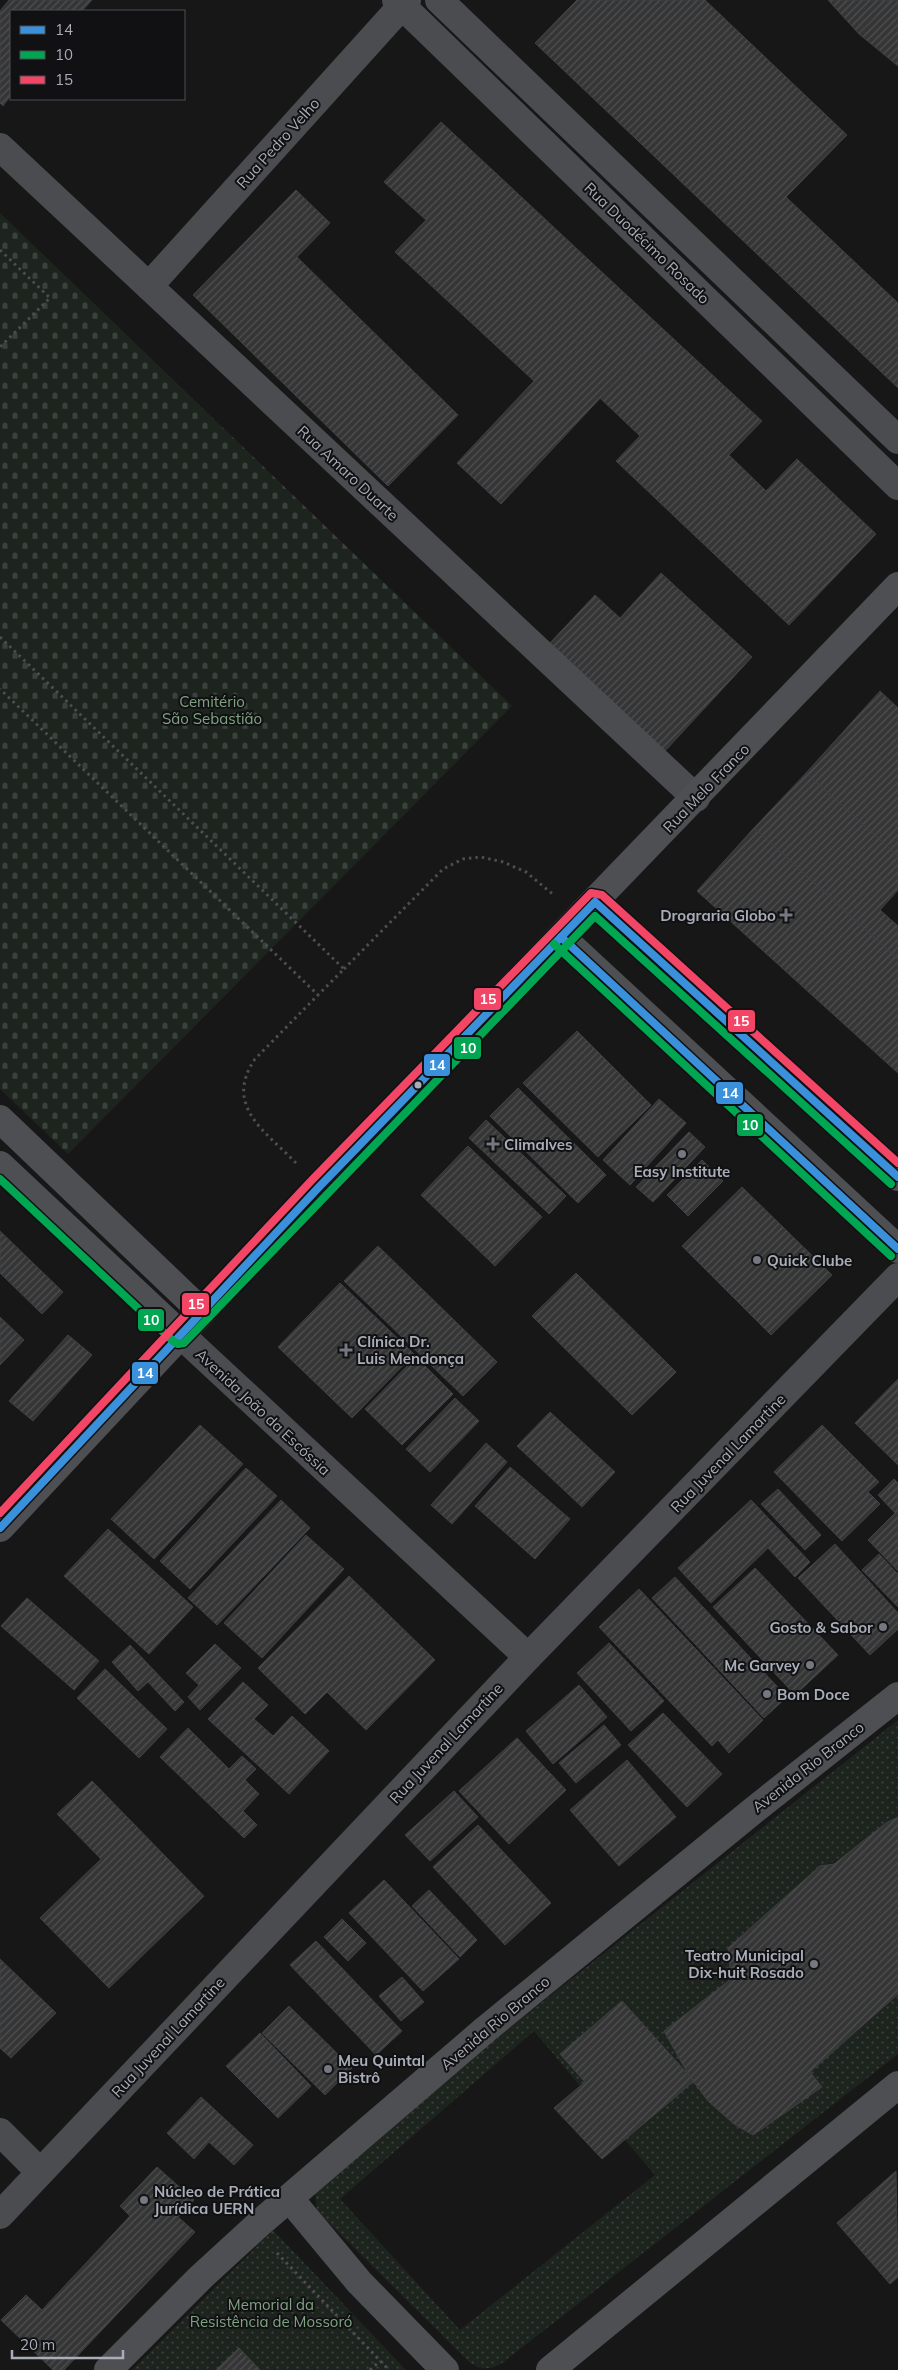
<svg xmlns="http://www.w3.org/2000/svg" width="898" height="2370" font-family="Mulish,sans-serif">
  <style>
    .cemetery { fill: url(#cemetery-stones) }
    .park { fill: url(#park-dots); fill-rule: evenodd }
    .building { fill: url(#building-hatch); stroke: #3f4043 }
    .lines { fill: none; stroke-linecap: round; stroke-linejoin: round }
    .path { stroke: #4d4e52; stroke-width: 3; stroke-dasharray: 2.5 4; stroke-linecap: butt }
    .minor { stroke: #4b4c50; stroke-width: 28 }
    .major { stroke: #4d4f52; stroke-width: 28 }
    .bus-1-casing { stroke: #111113; stroke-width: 11 }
    .bus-2-casing { stroke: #111113; stroke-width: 11 }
    .bus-3-casing { stroke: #111113; stroke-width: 11 }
    .bus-1 { stroke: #3a90db; stroke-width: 8 }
    .bus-2 { stroke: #00a651; stroke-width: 8 }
    .bus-3 { stroke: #f34667; stroke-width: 8 }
    .poi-dot { fill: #757880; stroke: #111113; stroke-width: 2 }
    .bus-dot { fill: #a8adb8; stroke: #111113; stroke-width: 2 }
    .labels { text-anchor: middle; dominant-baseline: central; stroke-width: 4; stroke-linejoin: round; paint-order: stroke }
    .street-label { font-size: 15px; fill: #a8adb8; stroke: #111113 }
    .park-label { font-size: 15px; fill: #7fa381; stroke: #111113 }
    .poi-label { font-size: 15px; font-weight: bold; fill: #a8adb8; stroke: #111113; text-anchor: start }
    .line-badge { stroke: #111113; stroke-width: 2 }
    .badge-label { font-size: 14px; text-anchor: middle; font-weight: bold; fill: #fff }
  </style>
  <defs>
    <pattern id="cemetery-stones" width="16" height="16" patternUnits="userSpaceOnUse" patternTransform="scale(1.25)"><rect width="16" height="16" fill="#1d241e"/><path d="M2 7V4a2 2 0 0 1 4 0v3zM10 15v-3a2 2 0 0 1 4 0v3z" fill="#3b413d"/></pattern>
    <pattern id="park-dots" width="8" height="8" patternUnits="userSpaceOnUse" patternTransform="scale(1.25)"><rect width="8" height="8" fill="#1d241e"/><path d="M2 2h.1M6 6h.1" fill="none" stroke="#3b413d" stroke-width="1.8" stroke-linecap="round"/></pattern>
    <pattern id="building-hatch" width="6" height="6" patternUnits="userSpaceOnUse" patternTransform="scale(1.25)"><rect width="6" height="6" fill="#353536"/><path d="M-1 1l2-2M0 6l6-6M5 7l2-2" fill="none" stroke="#4f5051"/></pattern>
  </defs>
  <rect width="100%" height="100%" fill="#171717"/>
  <polygon class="cemetery" points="0,213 512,706 68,1154 0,1089"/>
  <g class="park">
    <path d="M898 1720V1817C871 1830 850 1861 820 1866L728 1948 731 1979 664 2031 734 2124 753 2135 822 2087 810 2072 898 1994V2054L501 2364C488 2370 481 2370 469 2362L317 2211 314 2183ZM622 2002 694 2081 625 2140 655 2175 460 2330 340 2199 534 2031 580 2086 585 2082 560 2054Z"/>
    <polygon points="273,2230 406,2370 132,2370"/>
  </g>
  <g class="building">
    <polygon points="9,0 92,0 82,11 11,11 11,95 3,106 0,103 0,11"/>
    <polygon points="577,0 705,0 847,135 786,197 898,303 898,388 535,43"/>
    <polygon points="828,0 890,0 859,34"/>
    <polygon points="890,0 898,0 898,66 859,34"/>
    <polygon points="441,122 664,330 501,504 457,463 534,381 395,252 426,220 384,182"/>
    <polygon points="296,190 330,223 297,257 458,415 388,486 193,295"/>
    <polygon points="664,330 762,421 729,455 766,491 797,459 876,534 789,625 616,461 640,436 600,398"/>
    <polygon points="661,573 752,657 665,751 549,644 595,595 620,618"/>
    <polygon points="880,691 898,708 898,856 806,773"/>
    <polygon points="806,773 898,856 898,890 880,910 898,926 898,959 754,828"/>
    <polygon points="754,828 898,959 898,1073 697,891"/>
    <polygon points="577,1031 651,1105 598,1157 523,1083"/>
    <polygon points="518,1088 606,1175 578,1203 490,1116"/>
    <polygon points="659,1099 686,1123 630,1185 603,1160"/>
    <polygon points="486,1120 566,1196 549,1214 469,1138"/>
    <polygon points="689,1132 705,1147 653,1202 636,1187"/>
    <polygon points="468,1146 542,1217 495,1266 421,1195"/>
    <polygon points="702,1160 723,1181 688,1216 667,1195"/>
    <polygon points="742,1187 832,1275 771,1335 682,1246"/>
    <polygon points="0,1231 63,1292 42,1314 0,1273"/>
    <polygon points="378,1246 497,1362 463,1396 344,1281"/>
    <polygon points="576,1273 676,1372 632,1415 532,1316"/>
    <polygon points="340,1283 414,1354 352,1418 278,1347"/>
    <polygon points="0,1317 24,1340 0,1365"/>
    <polygon points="68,1335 92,1355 33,1421 9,1401"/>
    <polygon points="416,1357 453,1394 402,1445 365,1409"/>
    <polygon points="898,1379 898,1465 855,1423"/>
    <polygon points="455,1398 479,1421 430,1472 406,1449"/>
    <polygon points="550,1412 615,1472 582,1507 517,1446"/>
    <polygon points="200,1425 243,1464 154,1559 111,1519"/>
    <polygon points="822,1425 879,1482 868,1492 880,1504 842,1541 774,1472"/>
    <polygon points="486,1443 507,1462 452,1524 431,1505"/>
    <polygon points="510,1467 570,1519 535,1559 475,1506"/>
    <polygon points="246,1468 277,1496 190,1589 160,1561"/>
    <polygon points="894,1479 898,1483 898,1571 868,1540 895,1513 878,1495"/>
    <polygon points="778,1489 821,1535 805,1550 761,1504"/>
    <polygon points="281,1500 310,1528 217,1625 188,1598"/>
    <polygon points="751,1500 810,1562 795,1577 768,1548 711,1603 678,1568"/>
    <polygon points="108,1529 193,1607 149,1654 64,1576"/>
    <polygon points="306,1535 344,1569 262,1658 224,1623"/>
    <polygon points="835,1544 898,1613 898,1629 870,1655 798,1578"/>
    <polygon points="879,1554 898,1574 898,1607 862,1570"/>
    <polygon points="755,1568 838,1655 795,1695 713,1607"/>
    <polygon points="349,1576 435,1660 366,1730 327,1692 305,1714 258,1668"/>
    <polygon points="675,1577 787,1697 764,1718 652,1598"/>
    <polygon points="639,1589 763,1720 729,1753 718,1740 712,1746 599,1627"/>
    <polygon points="27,1598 99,1661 74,1690 1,1626"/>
    <polygon points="609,1643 664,1701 631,1731 577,1673"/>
    <polygon points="215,1644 241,1668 200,1710 188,1697 199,1685 186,1673"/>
    <polygon points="130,1645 184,1702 175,1711 148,1682 138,1691 112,1662"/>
    <polygon points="105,1669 167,1729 139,1758 77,1698"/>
    <polygon points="243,1682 268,1705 254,1719 273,1736 292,1716 329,1751 289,1794 208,1719"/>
    <polygon points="579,1685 607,1717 553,1764 526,1731"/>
    <polygon points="663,1713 722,1774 687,1807 628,1745"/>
    <polygon points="604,1725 621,1745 576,1783 559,1763"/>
    <polygon points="188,1728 229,1769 242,1756 256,1769 245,1780 259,1794 243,1811 257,1825 244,1838 160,1757"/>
    <polygon points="517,1738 566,1790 509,1844 459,1791"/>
    <polygon points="627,1760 676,1817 619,1866 570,1810"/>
    <polygon points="92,1781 204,1896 109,1988 40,1918 101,1859 57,1814"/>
    <polygon points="454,1791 478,1817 430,1861 405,1835"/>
    <polygon points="898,1817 898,1994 810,2072 822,2087 753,2135 734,2124 708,2101 688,2074 664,2031 731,1979 728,1948 820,1866 834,1864 886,1823"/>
    <polygon points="478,1825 551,1903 505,1945 433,1867"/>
    <polygon points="384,1880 459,1959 423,1991 349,1913"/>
    <polygon points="429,1890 477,1940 460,1957 412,1906"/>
    <polygon points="342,1919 366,1943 348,1961 324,1937"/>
    <polygon points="316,1941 402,2031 376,2055 290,1965"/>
    <polygon points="0,1959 56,2013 11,2058 0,2048"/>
    <polygon points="402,1977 424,2002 401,2021 379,1996"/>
    <polygon points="622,2001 694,2081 602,2159 554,2108 585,2082 560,2054"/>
    <polygon points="289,2006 352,2068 325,2095 262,2033"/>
    <polygon points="260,2033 311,2086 278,2118 226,2066"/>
    <polygon points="201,2097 253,2145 234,2165 209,2142 194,2159 167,2133"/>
    <polygon points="157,2167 194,2200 178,2217 195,2232 64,2370 53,2370 1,2320 26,2295 42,2310 130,2216 120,2206"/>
    <polygon points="896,2171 898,2277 890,2284 837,2223"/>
    <polygon points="239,2348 260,2370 216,2370"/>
  </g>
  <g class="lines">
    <g class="path">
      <polyline points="0,250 50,298 0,347"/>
      <polyline points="0,637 344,969 318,995 0,689"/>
      <polyline points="344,969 443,869 463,859 481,857 503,862 526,872 555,896"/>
      <path d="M296 1163C266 1132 223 1106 255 1059L318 995"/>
      <polyline points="277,2253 389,2370"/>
      <polyline points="370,2370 380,2361"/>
    </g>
    <g class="minor">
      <polyline points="396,0 898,486"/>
      <polyline points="439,0 898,440"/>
      <polyline points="0,147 696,798"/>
      <polyline points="149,286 407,0"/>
      <polyline points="180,1334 528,1657"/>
      <polyline points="0,2132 40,2172"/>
      <polyline points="0,2215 528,1657 898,1277"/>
    </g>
    <g class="major">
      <polyline points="595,902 898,1177"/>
      <polyline points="561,937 898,1249"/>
      <polyline points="0,1119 202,1312"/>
      <polyline points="0,1165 180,1334"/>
      <polyline points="0,1528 319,1187 898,586"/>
      <polyline points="290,2199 359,2282 445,2370"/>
      <polyline points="108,2370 201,2277 261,2222 486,2029 754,1810 898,1696"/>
      <polyline points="550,2370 898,2085"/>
    </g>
    <defs>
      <g id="bus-1">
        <polyline points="561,937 898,1249"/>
        <polyline points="0,1528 319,1187 595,902 898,1177"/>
      </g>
      <g id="bus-2">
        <polyline points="554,944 891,1256"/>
        <polyline points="0,1179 173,1341 178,1344 184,1343 595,916 891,1184"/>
      </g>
      <polyline id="bus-3" points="0,1513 312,1180 591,893 602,895 898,1163"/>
    </defs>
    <use href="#bus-1" class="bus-1-casing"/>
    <use href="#bus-2" class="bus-2-casing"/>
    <use href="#bus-3" class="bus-3-casing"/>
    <use href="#bus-1" class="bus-1"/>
    <use href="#bus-2" class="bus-2"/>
    <use href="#bus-3" class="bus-3"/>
  </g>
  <g class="poi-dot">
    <path d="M783.5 907.5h5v5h5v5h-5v5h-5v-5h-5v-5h5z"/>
    <path d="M490.5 1136.5h5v5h5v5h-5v5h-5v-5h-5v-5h5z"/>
    <circle cx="682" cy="1154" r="5"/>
    <circle cx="757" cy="1260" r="5"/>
    <path d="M343.5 1342.5h5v5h5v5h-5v5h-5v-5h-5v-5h5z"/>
    <circle cx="883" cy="1627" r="5"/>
    <circle cx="810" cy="1665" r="5"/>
    <circle cx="767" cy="1694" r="5"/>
    <circle cx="814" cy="1964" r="5"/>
    <circle cx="328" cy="2069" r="5"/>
    <circle cx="144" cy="2200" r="5"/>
  </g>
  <circle class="bus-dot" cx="418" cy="1085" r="4.5"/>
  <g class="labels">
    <g class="street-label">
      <text transform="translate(278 143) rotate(-48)">Rua Pedro Velho</text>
      <text transform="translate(647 243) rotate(44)">Rua Duodécimo Rosado</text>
      <text transform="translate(348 473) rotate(43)">Rua Amaro Duarte</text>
      <text transform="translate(706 788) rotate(-46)">Rua Melo Franco</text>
      <text transform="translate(263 1412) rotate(43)">Avenida João da Escóssia</text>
      <text transform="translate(728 1453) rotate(-46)">Rua Juvenal Lamartine</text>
      <text transform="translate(446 1743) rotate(-47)">Rua Juvenal Lamartine</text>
      <text transform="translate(808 1767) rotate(-38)">Avenida Rio Branco</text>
      <text transform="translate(495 2023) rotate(-40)">Avenida Rio Branco</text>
      <text transform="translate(168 2037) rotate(-47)">Rua Juvenal Lamartine</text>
    </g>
    <g class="park-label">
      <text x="212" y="701">Cemitério<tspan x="212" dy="17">São Sebastião</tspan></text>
      <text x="271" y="2304">Memorial da<tspan x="271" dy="17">Resistência de Mossoró</tspan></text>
    </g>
    <g class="poi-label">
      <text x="776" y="915" text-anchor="end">Drograria Globo</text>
      <text x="504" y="1144">Climalves</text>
      <text x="682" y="1171" text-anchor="middle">Easy Institute</text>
      <text x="767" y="1260">Quick Clube</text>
      <text x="357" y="1341">Clínica Dr.<tspan x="357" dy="17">Luis Mendonça</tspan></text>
      <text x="873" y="1627" text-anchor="end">Gosto &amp; Sabor</text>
      <text x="800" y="1665" text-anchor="end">Mc Garvey</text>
      <text x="777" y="1694">Bom Doce</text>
      <text x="804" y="1955" text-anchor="end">Teatro Municipal<tspan x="804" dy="17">Dix-huit Rosado</tspan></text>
      <text x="338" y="2060">Meu Quintal<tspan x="338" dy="17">Bistrô</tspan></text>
      <text x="154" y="2191">Núcleo de Prática<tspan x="154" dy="17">Jurídica UERN</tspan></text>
    </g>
  </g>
  <g class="line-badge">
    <rect x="473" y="987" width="29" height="24" rx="5" fill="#f34667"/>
    <rect x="727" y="1009" width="29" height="24" rx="5" fill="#f34667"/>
    <rect x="453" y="1036" width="29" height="24" rx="5" fill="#00a651"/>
    <rect x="423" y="1053" width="28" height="24" rx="5" fill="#3a90db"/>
    <rect x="715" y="1081" width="29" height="24" rx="5" fill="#3a90db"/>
    <rect x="736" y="1113" width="28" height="24" rx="5" fill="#00a651"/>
    <rect x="181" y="1292" width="29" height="24" rx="5" fill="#f34667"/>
    <rect x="137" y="1308" width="28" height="24" rx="5" fill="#00a651"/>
    <rect x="131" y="1361" width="28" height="24" rx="5" fill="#3a90db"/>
  </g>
  <g class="badge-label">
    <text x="488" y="1004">15</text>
    <text x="741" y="1026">15</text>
    <text x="468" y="1053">10</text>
    <text x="437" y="1070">14</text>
    <text x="730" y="1098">14</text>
    <text x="750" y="1130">10</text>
    <text x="196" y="1309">15</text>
    <text x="151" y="1325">10</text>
    <text x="145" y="1378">14</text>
  </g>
  <rect x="10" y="10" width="175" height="90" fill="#111113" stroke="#4d4f55"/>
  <rect x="20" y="26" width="25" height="8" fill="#3a90db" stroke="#4d4f55"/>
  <text x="55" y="35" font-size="15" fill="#a8adb8">14</text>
  <rect x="20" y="51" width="25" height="8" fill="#00a651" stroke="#4d4f55"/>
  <text x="55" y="60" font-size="15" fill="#a8adb8">10</text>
  <rect x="20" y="76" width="25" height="8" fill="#f34667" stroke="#4d4f55"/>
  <text x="55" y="85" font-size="15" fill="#a8adb8">15</text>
  <path d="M12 2350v8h111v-8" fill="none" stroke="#a8adb8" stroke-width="2.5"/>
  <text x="20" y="2350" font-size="15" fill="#a8adb8" stroke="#111113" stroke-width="4" paint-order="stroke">20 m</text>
</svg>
